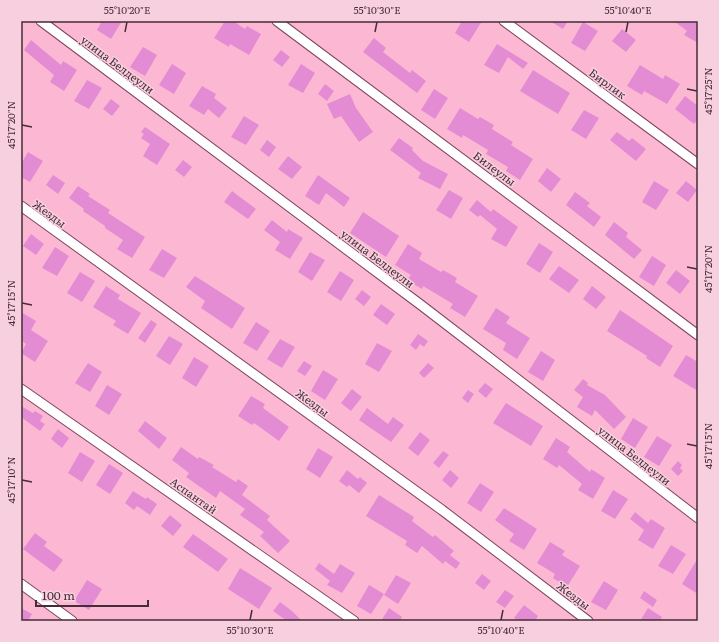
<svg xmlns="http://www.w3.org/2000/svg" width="719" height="642" font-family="Literata,serif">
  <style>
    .building { fill: #e38cd4 }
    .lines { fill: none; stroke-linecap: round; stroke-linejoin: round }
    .street-casing { stroke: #7e455e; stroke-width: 11 }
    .street { stroke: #fff; stroke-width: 9 }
    .ticks { fill: none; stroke: #462c36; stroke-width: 1.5 }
    .labels { text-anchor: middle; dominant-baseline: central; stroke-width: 3; stroke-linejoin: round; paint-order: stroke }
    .street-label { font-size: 11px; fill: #462c36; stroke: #f8cfde }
    .neatline { fill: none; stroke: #462c36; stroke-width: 1.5 }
    .ticks-label { font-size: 10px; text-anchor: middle; fill: #462c36 }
  </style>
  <rect width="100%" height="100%" fill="#fcb8d3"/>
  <g class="building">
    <polygon points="102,21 122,21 111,39 97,30"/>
    <polygon points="225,21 233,21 245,29 247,26 261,34 249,55 230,44 229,47 214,38"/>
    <polygon points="462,21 482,21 469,42 455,33"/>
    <polygon points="550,21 568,21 563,29"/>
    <polygon points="674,21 698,21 698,43 684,35 687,31"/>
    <polygon points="583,22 598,31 585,51 571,43"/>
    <polygon points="622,29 636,40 626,52 612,41"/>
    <polygon points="374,38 386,48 383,52 410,73 412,70 426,81 417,93 363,52"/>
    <polygon points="31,40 61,65 63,61 77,70 64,91 50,82 54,75 24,50"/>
    <polygon points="497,44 528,63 523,69 508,57 499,73 484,65"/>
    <polygon points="143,47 157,55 145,76 130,67"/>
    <polygon points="281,50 290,57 282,67 273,60"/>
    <polygon points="172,64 186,73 174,94 159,85"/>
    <polygon points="301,64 315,73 303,93 288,85"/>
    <polygon points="640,65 663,79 665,75 680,84 667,104 644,91 642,95 627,86"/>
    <polygon points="533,70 570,93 558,114 520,91"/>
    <polygon points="87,80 102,88 89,109 74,101"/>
    <polygon points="325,84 334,91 327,101 318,94"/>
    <polygon points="202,86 216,94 214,98 227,108 219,118 208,109 204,115 189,106"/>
    <polygon points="434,89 448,98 435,119 421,110"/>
    <polygon points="350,94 356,108 373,132 359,142 341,116 334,119 327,104"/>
    <polygon points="685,96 698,106 698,119 694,124 675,109"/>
    <polygon points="111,99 120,106 112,116 103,109"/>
    <polygon points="460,108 478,119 480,117 494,125 492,129 513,142 511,145 533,159 520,180 506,171 508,167 486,154 488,150 463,135 462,138 447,129"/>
    <polygon points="584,110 599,118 586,139 571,130"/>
    <polygon points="244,116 259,125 246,145 231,137"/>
    <polygon points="145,127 170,144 157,165 143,156 150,144 141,138 144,134 141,132"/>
    <polygon points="617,132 629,141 632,138 646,149 636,161 610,140"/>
    <polygon points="399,138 413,148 412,150 423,161 448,174 440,189 418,178 421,173 390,150"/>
    <polygon points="267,140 276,147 269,157 260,150"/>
    <polygon points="28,152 43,161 30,182 21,177 21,164"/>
    <polygon points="288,156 302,167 292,179 278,169"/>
    <polygon points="183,160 192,167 184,177 175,170"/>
    <polygon points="547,168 561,179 551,192 538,181"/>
    <polygon points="53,175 65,183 58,194 46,185"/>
    <polygon points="318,175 350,198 344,207 326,193 319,205 305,196"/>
    <polygon points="654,181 669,190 656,210 642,202"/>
    <polygon points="686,181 697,190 688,202 676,193"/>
    <polygon points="78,186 90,194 88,196 110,210 108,213 145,237 132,258 117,249 123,240 105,228 105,226 83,211 84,209 69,198"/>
    <polygon points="449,190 463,198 451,219 436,210"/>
    <polygon points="232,191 256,209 248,219 224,202"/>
    <polygon points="575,192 590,203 587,206 601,217 594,227 566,205"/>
    <polygon points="477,200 491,212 493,209 518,227 506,247 491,239 497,229 480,215 478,217 469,210"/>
    <polygon points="363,212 399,236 386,257 350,233"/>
    <polygon points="272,220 287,232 288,229 303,238 290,259 275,250 280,242 264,230"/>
    <polygon points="614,222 628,233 626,237 642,250 634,259 605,235"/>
    <polygon points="31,234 44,244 36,255 23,246"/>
    <polygon points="539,243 553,252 540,273 526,264"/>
    <polygon points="408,244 422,253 419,259 441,272 443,270 457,278 455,282 478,296 465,317 450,308 453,304 423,286 422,289 407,280 411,275 395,265"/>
    <polygon points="55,247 69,256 57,276 42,268"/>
    <polygon points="162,249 177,258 164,278 149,270"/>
    <polygon points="310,252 325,260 312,281 298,272"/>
    <polygon points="652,256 666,265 654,286 639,277"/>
    <polygon points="559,266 579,280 569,293 549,279"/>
    <polygon points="676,270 690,281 680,294 666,283"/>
    <polygon points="340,271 354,280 341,301 327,292"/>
    <polygon points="80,272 95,281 82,302 67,293"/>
    <polygon points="195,276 245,308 232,329 201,308 205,301 186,287"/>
    <polygon points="106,286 120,295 118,299 141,313 128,334 113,325 116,321 93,307"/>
    <polygon points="592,286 606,297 596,309 583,299"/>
    <polygon points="362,290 371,297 364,306 355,299"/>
    <polygon points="381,304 395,314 387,325 373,315"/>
    <polygon points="496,308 510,317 506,323 530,338 517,359 503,350 506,343 483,329"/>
    <polygon points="620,310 673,346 660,367 646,358 647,356 607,331"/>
    <polygon points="21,312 36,321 31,330 48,341 35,362 21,353 26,344 21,340"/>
    <polygon points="151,320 157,324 145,343 138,338"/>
    <polygon points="256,322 270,331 257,351 243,343"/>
    <polygon points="418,334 428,341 424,347 420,344 416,350 410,345"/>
    <polygon points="169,336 183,344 170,365 156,356"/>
    <polygon points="280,339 295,347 282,368 267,359"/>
    <polygon points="377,343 392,351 379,372 365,364"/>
    <polygon points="541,351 555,360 543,381 528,372"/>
    <polygon points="686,355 698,362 698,391 673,376"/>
    <polygon points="194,357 209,366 196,387 182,378"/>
    <polygon points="304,361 312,366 305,376 297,371"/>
    <polygon points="88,363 102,372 90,392 75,383"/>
    <polygon points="428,363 434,368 424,378 419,373"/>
    <polygon points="323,370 338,379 325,400 311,391"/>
    <polygon points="583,379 588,383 587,385 605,395 626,417 614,429 595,410 592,416 577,407 583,397 574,390"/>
    <polygon points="485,383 493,389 486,398 478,391"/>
    <polygon points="107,385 122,394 109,415 95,406"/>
    <polygon points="352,389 362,397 351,411 341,403"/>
    <polygon points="468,390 474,394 468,403 462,398"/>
    <polygon points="251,396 265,404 263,408 289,427 279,441 254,423 252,425 238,416"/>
    <polygon points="506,403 543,426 531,446 493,423"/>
    <polygon points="21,406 33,413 35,411 43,416 40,421 45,424 40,431 21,417"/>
    <polygon points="367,408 388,424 393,417 404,425 391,442 359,420"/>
    <polygon points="633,418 648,427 635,448 621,439"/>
    <polygon points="145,421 167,438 159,449 138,431"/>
    <polygon points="58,429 69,438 62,448 51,439"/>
    <polygon points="420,432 430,440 418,456 408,448"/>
    <polygon points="657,436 672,445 659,466 644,457"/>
    <polygon points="556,438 570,447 567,452 590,472 591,469 605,478 593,499 578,490 582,484 559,465 557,468 543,459"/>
    <polygon points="181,447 198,459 199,457 214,465 212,467 236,482 238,479 248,486 242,495 270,516 267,520 290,541 278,553 260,536 264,532 240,515 245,509 220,491 216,498 186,477 189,473 172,460"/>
    <polygon points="318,448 333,457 320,478 306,469"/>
    <polygon points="443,451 449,455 439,468 433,463"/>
    <polygon points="80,452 95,461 82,482 68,473"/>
    <polygon points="678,461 682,465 680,468 683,471 678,476 671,469"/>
    <polygon points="109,464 123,473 110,494 96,485"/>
    <polygon points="347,470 358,479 360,477 367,483 359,493 349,485 347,487 339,481"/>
    <polygon points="450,470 459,478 451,488 442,480"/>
    <polygon points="480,483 494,492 481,512 467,503"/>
    <polygon points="613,490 628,499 615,519 601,511"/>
    <polygon points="133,491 146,499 147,497 157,504 150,515 137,506 134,510 125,503"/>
    <polygon points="379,495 414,517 412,521 433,537 435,535 454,551 450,555 460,563 456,569 445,561 443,564 422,546 417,553 405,545 407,541 366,516"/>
    <polygon points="504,508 537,529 524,550 509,541 514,534 495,520"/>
    <polygon points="635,512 648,523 651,519 665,528 653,549 638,540 644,530 630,519"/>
    <polygon points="170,515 182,525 173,536 161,526"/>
    <polygon points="35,533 47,542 44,546 63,560 54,572 23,549"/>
    <polygon points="193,534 228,559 218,572 183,547"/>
    <polygon points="550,542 565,551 562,555 580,566 567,587 553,578 555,574 537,563"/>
    <polygon points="671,545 686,554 673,574 658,566"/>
    <polygon points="698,558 698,594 682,584"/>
    <polygon points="319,563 334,574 340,564 355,573 342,593 327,585 330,581 315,569"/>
    <polygon points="240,568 272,588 259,609 228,589"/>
    <polygon points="482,574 491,581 484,590 475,583"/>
    <polygon points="396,575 411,583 398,604 384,595"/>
    <polygon points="87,580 102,589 89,610 74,601"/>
    <polygon points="604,581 618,590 606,610 591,602"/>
    <polygon points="369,585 384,594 371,614 357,606"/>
    <polygon points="505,590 514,596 505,608 496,602"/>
    <polygon points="644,591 657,600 653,607 640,598"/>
    <polygon points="280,602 292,611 302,621 287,621 273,611"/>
    <polygon points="524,605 538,616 535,621 518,621 514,618"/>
    <polygon points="21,608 32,614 28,621 21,621"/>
    <polygon points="389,608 402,617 400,621 381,621"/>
    <polygon points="648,608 662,617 660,621 640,621"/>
  </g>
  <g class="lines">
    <defs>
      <g id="street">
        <polyline points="41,21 421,305 698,518"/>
        <polyline points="277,21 698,335"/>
        <polyline points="504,21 698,164"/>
        <polyline points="21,206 442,510 588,621"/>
        <polyline points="21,389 354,621"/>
        <polyline points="21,584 72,621"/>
      </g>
    </defs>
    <use href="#street" class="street-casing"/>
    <use href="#street" class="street"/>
  </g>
  <path class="ticks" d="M125 32 127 22M375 32 377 22M626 32 628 22M687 89 697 91M22 125 32 127M687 267 697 269M22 303 32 305M687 444 697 446M22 480 32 482M250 620 252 610M501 620 503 610"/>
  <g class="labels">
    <g class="street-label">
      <text transform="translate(118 64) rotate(37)">улица Белдеули</text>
      <text transform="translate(608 83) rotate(36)">Бирлик</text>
      <text transform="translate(495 168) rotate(37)">Билеулы</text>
      <text transform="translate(50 213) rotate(36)">Жезды</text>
      <text transform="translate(378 258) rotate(37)">улица Белдеули</text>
      <text transform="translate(313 402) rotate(36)">Жезды</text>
      <text transform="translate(635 455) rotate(38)">улица Белдеули</text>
      <text transform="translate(194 495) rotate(35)">Аспантай</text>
      <text transform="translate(574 595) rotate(37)">Жезды</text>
    </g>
  </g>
  <rect width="719" height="642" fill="none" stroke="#f8cfde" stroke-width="44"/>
  <path d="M36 600v6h112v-6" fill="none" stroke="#462c36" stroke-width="2"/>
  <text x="42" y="600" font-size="12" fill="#462c36" stroke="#f8cfde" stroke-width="3" paint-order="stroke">100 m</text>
  <rect x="22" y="22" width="675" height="598" class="neatline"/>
  <g class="ticks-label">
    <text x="127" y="14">55°10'20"E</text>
    <text x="377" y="14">55°10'30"E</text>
    <text x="628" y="14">55°10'40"E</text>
    <text transform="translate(708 91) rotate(-90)" y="4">45°17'25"N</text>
    <text transform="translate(11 125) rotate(-90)" y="4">45°17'20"N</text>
    <text transform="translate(708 269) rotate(-90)" y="4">45°17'20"N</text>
    <text transform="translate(11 303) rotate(-90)" y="4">45°17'15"N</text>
    <text transform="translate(708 446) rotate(-90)" y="4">45°17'15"N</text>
    <text transform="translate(11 480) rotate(-90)" y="4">45°17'10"N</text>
    <text x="250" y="634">55°10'30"E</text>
    <text x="501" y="634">55°10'40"E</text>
  </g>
</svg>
